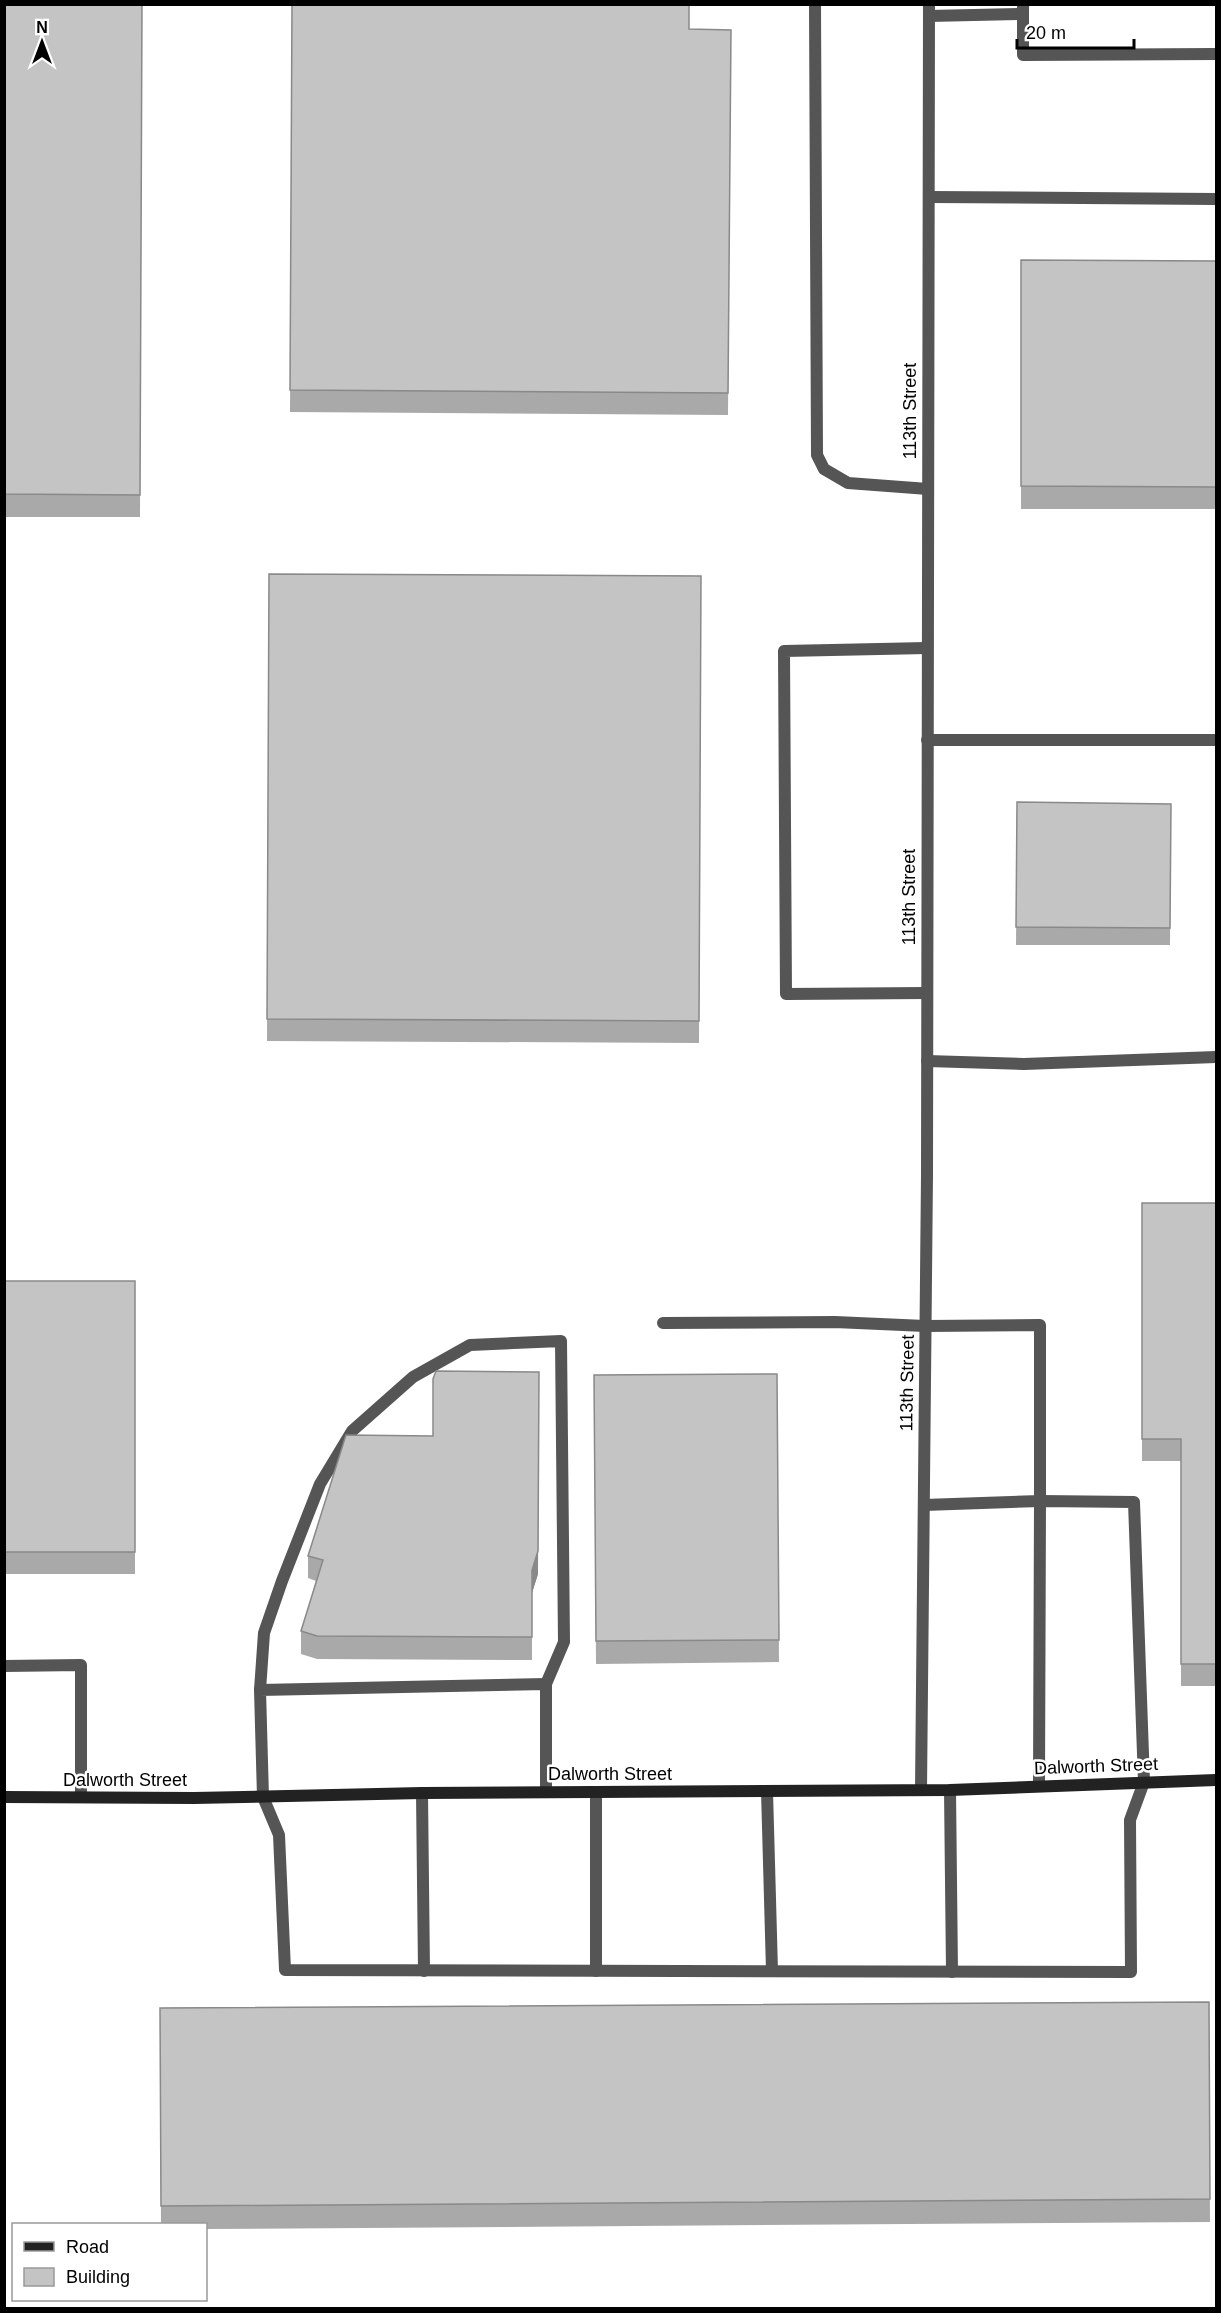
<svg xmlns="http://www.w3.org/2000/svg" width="1221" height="2313" font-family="Arial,sans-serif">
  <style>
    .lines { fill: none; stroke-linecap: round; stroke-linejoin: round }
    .lane { stroke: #555; stroke-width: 12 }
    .street { stroke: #555; stroke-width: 12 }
    .secondary { stroke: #222; stroke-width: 12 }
    .wall { fill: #a9a9a9 }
    .shaded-wall { fill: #898989 }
    .building { fill: #c4c4c4; stroke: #898989; stroke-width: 1.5 }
    .labels { text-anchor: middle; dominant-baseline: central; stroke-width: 5; stroke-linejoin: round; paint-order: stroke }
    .street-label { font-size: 18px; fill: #000; stroke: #fff }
  </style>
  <rect width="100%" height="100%" fill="#fff"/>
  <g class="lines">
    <g class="lane">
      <polyline points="815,4 817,455 824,469 848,483 928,489"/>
      <polyline points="1023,4 1023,55 1216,54"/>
      <polyline points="929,16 1023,14"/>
      <polyline points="929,197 1216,199"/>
      <polyline points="927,648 784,651 786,994 927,993"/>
      <polyline points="927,740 1216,740"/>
      <polyline points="927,1061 1024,1064 1216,1057"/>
      <polyline points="663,1323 835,1322 925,1326 1040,1325 1040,1501 924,1505"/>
      <polyline points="4,1666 81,1665 81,1797"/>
      <polyline points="260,1690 264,1633 282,1581 320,1484 352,1431 413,1377 470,1345 561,1341 564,1642 546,1684"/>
      <polyline points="950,1790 952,1972"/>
      <polyline points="767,1791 772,1971"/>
      <polyline points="546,1792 546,1684 260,1690 263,1797 279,1835 285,1970 1131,1972 1130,1820 1144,1782 1134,1502 1040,1501 1039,1786"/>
      <polyline points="596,1792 596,1971"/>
      <polyline points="422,1793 424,1971"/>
    </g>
    <polyline class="street" points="921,1790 927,1175 929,4"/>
    <polyline class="secondary" points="4,1797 194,1798 422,1793 950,1790 1216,1780"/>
  </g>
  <g class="wall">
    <polygon points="4,4 142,4 140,517 4,517"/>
    <polygon points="292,4 689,29 731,30 728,415 290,412"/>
    <polygon points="1021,260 1216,261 1216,509 1021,509"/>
    <polygon points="269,574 701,576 699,1043 267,1041"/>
    <polygon points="1017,802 1171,804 1170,945 1016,945"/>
    <polygon points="1142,1203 1216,1203 1216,1686 1181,1686 1181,1461 1142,1461"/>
    <rect x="4" y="1281" width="131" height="293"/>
    <polygon points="777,1374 779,1662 596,1664 594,1375"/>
    <polygon points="308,1556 538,1574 532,1593 532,1660 317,1659 301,1654 301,1631 316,1581 308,1578"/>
    <polygon points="1209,2002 1210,2222 206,2229 206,2224 161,2224 160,2008"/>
  </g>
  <polygon class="shaded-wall" points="539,1394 538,1574 532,1593 532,1660 532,1570"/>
  <g class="building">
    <polygon points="4,4 142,4 140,495 4,494"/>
    <polygon points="292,4 689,4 689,29 731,30 728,393 290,390"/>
    <polygon points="1021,260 1216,261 1216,487 1021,486"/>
    <polygon points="269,574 701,576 699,1021 267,1019"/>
    <polygon points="1017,802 1171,804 1170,928 1016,927"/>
    <polygon points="1142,1203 1216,1203 1216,1664 1181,1664 1181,1439 1142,1439"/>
    <rect x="4" y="1281" width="131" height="271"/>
    <polygon points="436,1371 539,1372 538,1551 532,1570 532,1637 317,1636 301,1631 323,1560 308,1556 346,1435 433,1436 433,1379"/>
    <polygon points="777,1374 779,1640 596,1641 594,1375"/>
    <polygon points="1209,2002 1210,2199 161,2206 160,2008"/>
  </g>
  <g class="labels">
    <g class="street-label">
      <text transform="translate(910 411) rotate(-90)">113th Street</text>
      <text transform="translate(909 897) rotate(-90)">113th Street</text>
      <text transform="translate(907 1383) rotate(-89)">113th Street</text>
      <text transform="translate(1096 1766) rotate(-2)">Dalworth Street</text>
      <text x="610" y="1774">Dalworth Street</text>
      <text x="125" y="1780">Dalworth Street</text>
    </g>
  </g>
  <rect width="1221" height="2313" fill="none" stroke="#000000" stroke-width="12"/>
  <rect x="12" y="2223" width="195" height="78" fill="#ffffff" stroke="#999999" stroke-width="1.5"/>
  <rect x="24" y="2242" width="30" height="9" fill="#222222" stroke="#999999" stroke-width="1.5"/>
  <text x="66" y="2253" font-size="18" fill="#000000">Road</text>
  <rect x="24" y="2268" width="30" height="18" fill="#c4c4c4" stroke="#999999" stroke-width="1.5"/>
  <text x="66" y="2283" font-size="18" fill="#000000">Building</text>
  <g transform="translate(42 42)" stroke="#ffffff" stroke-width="4.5" paint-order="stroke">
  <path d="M0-4.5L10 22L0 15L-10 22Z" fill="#000000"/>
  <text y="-9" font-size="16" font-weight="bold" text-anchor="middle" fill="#000000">N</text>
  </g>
  <path d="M1017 39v9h117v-9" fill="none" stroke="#000000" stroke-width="3"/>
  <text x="1026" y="39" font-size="18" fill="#000000" stroke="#ffffff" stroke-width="4.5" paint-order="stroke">20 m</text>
</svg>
